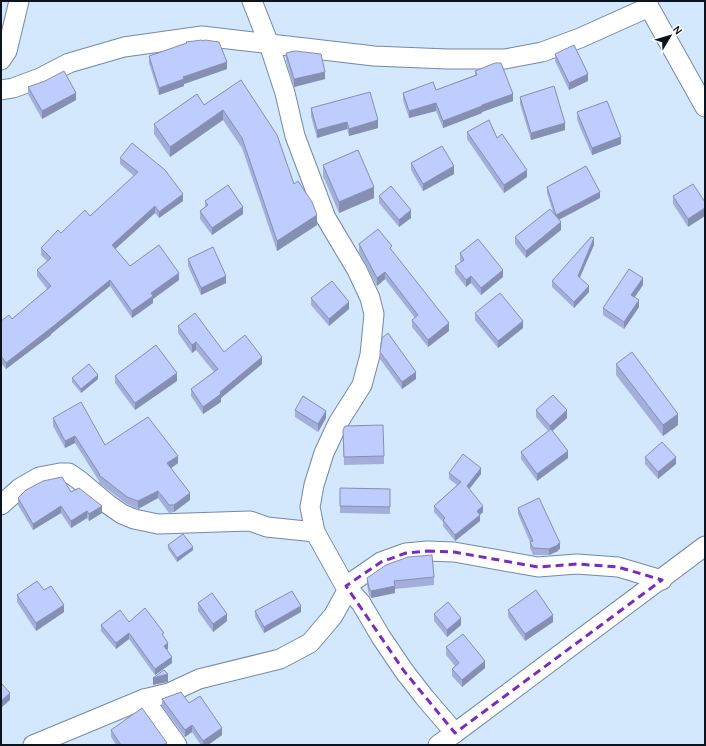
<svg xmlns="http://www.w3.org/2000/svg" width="706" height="746" font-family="Karla,sans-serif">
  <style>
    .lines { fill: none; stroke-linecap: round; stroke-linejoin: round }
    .minor-casing { stroke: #738aa4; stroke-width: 21 }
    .minor { stroke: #fff; stroke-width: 19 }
    .wall { fill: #a3afda }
    .shaded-wall { fill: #858fb2 }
    .building { fill: #beccfe; stroke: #858fb2 }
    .marked { fill: none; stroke: #7b2cbf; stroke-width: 3; stroke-dasharray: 8 5; stroke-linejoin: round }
  </style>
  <rect width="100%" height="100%" fill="#d3e7fd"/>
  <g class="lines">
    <defs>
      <g id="minor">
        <polyline points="252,1 269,44 285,93 295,136 326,218 357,270 370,298 374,314 370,355 362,385 338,423 324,453 314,485 310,507 315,532 344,584 361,603 381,637 404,671 425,698 455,733"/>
        <polyline points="646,1 649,7 705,107"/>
        <polyline points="1,60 7,51 19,1"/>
        <polyline points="1,90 13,88 40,78 69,63 124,47 202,36 374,56 447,59 505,59 542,52 580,38 649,7"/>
        <polyline points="1,505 20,488 39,477 60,473 69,473 79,480 109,505 122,514 134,519 158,524 250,521 267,527 315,532"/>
        <polyline points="346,586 381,562 406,553 427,551 454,552 538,567 577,564 618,567 662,580"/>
        <polyline points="144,699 177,745"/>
        <polyline points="33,745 144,699 169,693 199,679 280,659 310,643 333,616 348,589"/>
        <polyline points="438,745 455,733 705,546"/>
      </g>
    </defs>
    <use href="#minor" class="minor-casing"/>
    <use href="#minor" class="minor"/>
  </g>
  <g class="wall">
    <polygon points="203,41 227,69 184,84 184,86 159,95 149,63 149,56 186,43 186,42"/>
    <polygon points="286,53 325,79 294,87 286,60"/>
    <polygon points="555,54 588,81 569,90 555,61"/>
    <polygon points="475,71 513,101 482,112 482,113 443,128 436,111 409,118 403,100 403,93 436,90 475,75"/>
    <polygon points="241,80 294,184 317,225 277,251 242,148 223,120 170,157 154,134 154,124 204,105"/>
    <polygon points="28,87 76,100 42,119 28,94"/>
    <polygon points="520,97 565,130 531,140 520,104"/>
    <polygon points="311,108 378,128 349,136 347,129 317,138 311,116"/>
    <polygon points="577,112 621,144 592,155 577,120"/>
    <polygon points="467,132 497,138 527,177 504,193 467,139"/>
    <polygon points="120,158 183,201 159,218 155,213 115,249 130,266 179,280 153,299 153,303 132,318 110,286 51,334 51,335 6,369 1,363 1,321 12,319 47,289 37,276 37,270 47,261 41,255 41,248 61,233 90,216 134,176 120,164"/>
    <polygon points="411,163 454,174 423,191 411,170"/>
    <polygon points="323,165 374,198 339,213 323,176"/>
    <polygon points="547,187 600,198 559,220 561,230 526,258 515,244 515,237 553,212 547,193"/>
    <polygon points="379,196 411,218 399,227 379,203"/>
    <polygon points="673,196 705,202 688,227 673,204"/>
    <polygon points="205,201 243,214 212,235 200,219 200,211 205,207"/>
    <polygon points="359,244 392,251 449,331 428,347 412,327 412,320 415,318 385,279 377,286 359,252"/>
    <polygon points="594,245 579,277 589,292 574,308 552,287 552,281"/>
    <polygon points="460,253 503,277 481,295 471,283 466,287 455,273 455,266 461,262 460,261"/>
    <polygon points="188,259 226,283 201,295 188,266"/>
    <polygon points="643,285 635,297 639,307 624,329 603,315 603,308"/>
    <polygon points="311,298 349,309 329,326 311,305"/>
    <polygon points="475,313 523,328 498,348 475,320"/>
    <polygon points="178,326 224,352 262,364 221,398 221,402 203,414 191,396 191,389 214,372 196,350 192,353 178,333"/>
    <polygon points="380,352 416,379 402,389 380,359"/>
    <polygon points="616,364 678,425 663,436 616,375"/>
    <polygon points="115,376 177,381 135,410 115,383"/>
    <polygon points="72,378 98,379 81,393 72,382"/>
    <polygon points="295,410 326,418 318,432 295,417"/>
    <polygon points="536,410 567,418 552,431 568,458 537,481 521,459 521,452 548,431 536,417"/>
    <polygon points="53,418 105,445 178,463 171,468 190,500 174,512 169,513 158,498 138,509 127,504 99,483 99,481 75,443 65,448 53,426"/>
    <polygon points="343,430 384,456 384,464 344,465"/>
    <polygon points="645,457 676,464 658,479 645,464"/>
    <polygon points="449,473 481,474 469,489 483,512 480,515 480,521 455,541 443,526 443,522 434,512 434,506 457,485 449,479"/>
    <polygon points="340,488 390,489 390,514 340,513"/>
    <polygon points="71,492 102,513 89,521 87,518 71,528 61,513 33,530 18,505 18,498"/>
    <polygon points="518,508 560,549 558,550 558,551 549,555 533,555 530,548 530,542 518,514"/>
    <polygon points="168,545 193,550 177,562 168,549"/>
    <polygon points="434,577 434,585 395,589 395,593 371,598 369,595 367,585 367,578"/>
    <polygon points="44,590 64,612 36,631 17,602 17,595"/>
    <polygon points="198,603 227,621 213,632 198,611"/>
    <polygon points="508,610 553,622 525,641 508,617"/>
    <polygon points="255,611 301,612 264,633 255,617"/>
    <polygon points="434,614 461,625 447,637 434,621"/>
    <polygon points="129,622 164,637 168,649 166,650 172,663 155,675 129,639 116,649 101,631 101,625"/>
    <polygon points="446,647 485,668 462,687 452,676 452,669 455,666 446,655"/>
    <polygon points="162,699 189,703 222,735 208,745 201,745 192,732 185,737 162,706"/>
    <polygon points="111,730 167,745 116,745 111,737"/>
  </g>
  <g class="shaded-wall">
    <polygon points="227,62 227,69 184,84 184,86 159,95 159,88 183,77"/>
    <polygon points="325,72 325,79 294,87 294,79"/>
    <polygon points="588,74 588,81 569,90 569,83"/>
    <polygon points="76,93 76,100 42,119 42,111"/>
    <polygon points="513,94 513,101 482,112 482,113 443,128 443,121 482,105"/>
    <polygon points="436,103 436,111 409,118 409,111"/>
    <polygon points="223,110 223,120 170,157 170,147"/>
    <polygon points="378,120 378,128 349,136 349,129"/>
    <polygon points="347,122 347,129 317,138 317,130"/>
    <polygon points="565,123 565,130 531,140 531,133"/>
    <polygon points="621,137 621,144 592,155 592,148"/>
    <polygon points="454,166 454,174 423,191 423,184"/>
    <polygon points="527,170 527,177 504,193 504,185"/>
    <polygon points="374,187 374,198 339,213 339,202"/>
    <polygon points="600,192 600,198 556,221 556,215"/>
    <polygon points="183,194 183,201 159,218 159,212"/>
    <polygon points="155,206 155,213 112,252 112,245"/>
    <polygon points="243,207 243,214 212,235 212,228"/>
    <polygon points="705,208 705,216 688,227 688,219"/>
    <polygon points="411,210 411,218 399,227 399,220"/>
    <polygon points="317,215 317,225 277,251 277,241"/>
    <polygon points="561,222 561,230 526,258 526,251"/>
    <polygon points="594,238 594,245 578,282 578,276"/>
    <polygon points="503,270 503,277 481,295 481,288"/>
    <polygon points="385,272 385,279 377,286 377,278"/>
    <polygon points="179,273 179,280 153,299 153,303 132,318 132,311 151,293"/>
    <polygon points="226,276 226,283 201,295 201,288"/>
    <polygon points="471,276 471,283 466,287 466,280"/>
    <polygon points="643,278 643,285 631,302 631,295"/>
    <polygon points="110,280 110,286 51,334 51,335 6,369 6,363 51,328"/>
    <polygon points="589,286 589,292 574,308 574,302"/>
    <polygon points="639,300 639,307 624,329 624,322"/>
    <polygon points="349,302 349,309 329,326 329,319"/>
    <polygon points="523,321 523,328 498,348 498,341"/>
    <polygon points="449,323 449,331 428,347 428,340"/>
    <polygon points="196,342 196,350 192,353 192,345"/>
    <polygon points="262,357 262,364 221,398 221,402 203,414 203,407"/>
    <polygon points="416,372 416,379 402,389 402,382"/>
    <polygon points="177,373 177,381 135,410 135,403"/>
    <polygon points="98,375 98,379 81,393 81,389"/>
    <polygon points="567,410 567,418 550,433 550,426"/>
    <polygon points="326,411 326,418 318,432 318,424"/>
    <polygon points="678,414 678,425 663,436 663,425"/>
    <polygon points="75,436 75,443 65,448 65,441"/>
    <polygon points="568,451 568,458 537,481 537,474"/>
    <polygon points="178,456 178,463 167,471 167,463"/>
    <polygon points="676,457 676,464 658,479 658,472"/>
    <polygon points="481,468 481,474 467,492 467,486"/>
    <polygon points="158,491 158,498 138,509 138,501"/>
    <polygon points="190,493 190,500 174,512 174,505"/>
    <polygon points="61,506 61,513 33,530 33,524"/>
    <polygon points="102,506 102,513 89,521 89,514"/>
    <polygon points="483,506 483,512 477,517 477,511"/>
    <polygon points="87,511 87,518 71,528 71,521"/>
    <polygon points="480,515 480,521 455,541 455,535"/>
    <polygon points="560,543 560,549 558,550 558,551 549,555 549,549"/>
    <polygon points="193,547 193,550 177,562 177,558"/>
    <polygon points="395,586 395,593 371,598 371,591"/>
    <polygon points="64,605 64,612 36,631 36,623"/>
    <polygon points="301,606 301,612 264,633 264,627"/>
    <polygon points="227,614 227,621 213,632 213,624"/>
    <polygon points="553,615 553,622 525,641 525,634"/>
    <polygon points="461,618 461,625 447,637 447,630"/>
    <polygon points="129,633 129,639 116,649 116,643"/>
    <polygon points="168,643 168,649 164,652 164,646"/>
    <polygon points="172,657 172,663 155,675 155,669"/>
    <polygon points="485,661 485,668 462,687 462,680"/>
    <polygon points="168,674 168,682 153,685 153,678"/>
    <polygon points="10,693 10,700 1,708 1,701"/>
    <polygon points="192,725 192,732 185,737 185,730"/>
    <polygon points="222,728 222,735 208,745 203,745 203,741"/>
  </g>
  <g class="building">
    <polygon points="202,40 203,41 205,40 219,42 227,62 183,77 184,79 159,88 149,56 187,43 186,42"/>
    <polygon points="574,45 588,74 569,83 555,54"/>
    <polygon points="295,51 321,54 325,72 294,79 286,53"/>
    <polygon points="495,63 501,63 513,94 482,105 482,106 443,121 436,103 409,111 403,93 433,82 436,90 477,75 475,71"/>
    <polygon points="64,71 76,93 42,111 28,87 45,81"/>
    <polygon points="241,80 277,135 294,184 298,181 312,202 317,215 277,241 242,138 223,110 170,147 154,124 197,94 204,105"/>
    <polygon points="554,86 565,123 531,133 520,97"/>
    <polygon points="370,92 378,120 349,129 347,122 317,130 311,108"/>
    <polygon points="607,101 621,137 592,148 577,112"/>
    <polygon points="489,120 497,138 502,134 527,170 504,185 467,132"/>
    <polygon points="132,143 165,170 183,194 159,212 155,206 112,245 130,266 159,245 179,273 151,293 153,296 132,311 110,280 51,328 6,363 1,356 1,321 9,315 12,319 51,286 37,270 51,258 41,248 58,230 61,233 85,210 90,216 138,172 120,158"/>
    <polygon points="442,146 454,166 423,184 411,163"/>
    <polygon points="358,150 374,187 339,202 323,165"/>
    <polygon points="586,166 600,192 556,215 547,187"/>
    <polygon points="693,184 705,202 705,208 688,219 673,196"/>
    <polygon points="228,185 243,207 212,228 200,211 208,205 205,201"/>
    <polygon points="391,186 411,210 399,220 379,196"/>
    <polygon points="550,209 561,222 526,251 515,237"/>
    <polygon points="378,229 392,246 390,248 449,323 428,340 412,320 418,315 385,272 377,278 359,244"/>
    <polygon points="591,237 594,238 578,276 589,286 574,302 552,281"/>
    <polygon points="478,239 503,270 481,288 471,276 466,280 455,266 464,260 460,253"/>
    <polygon points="213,247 226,276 201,288 188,259"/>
    <polygon points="629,269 643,278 631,295 639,300 624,322 603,308"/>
    <polygon points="332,281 349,302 329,319 311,298"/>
    <polygon points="500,293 523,321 498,341 475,313"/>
    <polygon points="195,313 224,352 245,335 262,357 220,392 221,394 203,407 191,389 218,369 196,342 192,345 178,326"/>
    <polygon points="388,333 416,372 402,382 380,352 382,338"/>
    <polygon points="156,345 177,373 135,403 115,376"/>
    <polygon points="632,352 678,414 663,425 616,364"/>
    <polygon points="89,364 98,375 81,389 72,378"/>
    <polygon points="553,395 567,410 550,426 536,410"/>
    <polygon points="303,396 326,411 318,424 295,410"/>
    <polygon points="81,402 105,445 148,417 178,456 167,463 190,493 174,505 169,505 158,491 138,501 127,497 99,475 100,475 75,436 65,441 53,418"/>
    <polygon points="383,425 384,456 344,457 343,430 345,426"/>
    <polygon points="551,429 568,451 537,474 521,452"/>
    <polygon points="662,442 676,457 658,472 645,457"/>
    <polygon points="463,454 481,468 467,486 483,506 477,511 480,515 455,535 443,520 445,518 434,506 461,482 449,473"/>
    <polygon points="62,477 71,492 79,488 102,506 89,514 87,511 71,521 61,506 33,524 18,498 26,490 43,481"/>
    <polygon points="340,488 390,489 390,507 340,506"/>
    <polygon points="539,498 560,543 558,544 558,545 549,549 533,548 530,542 533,541 518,508"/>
    <polygon points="183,534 193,547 177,558 168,545"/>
    <polygon points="432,555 434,577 394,581 395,586 371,591 369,588 367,578 386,565 408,557"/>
    <polygon points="37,581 44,590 51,586 64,605 36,623 17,595"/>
    <polygon points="536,590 553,615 525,634 508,610"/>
    <polygon points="292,591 301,606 264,627 255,611"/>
    <polygon points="212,593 227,614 213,624 198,603"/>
    <polygon points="448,602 461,618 447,630 434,614"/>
    <polygon points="145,608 164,633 162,634 168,643 164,646 172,657 155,669 129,633 116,643 101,625 120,610 129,622"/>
    <polygon points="463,634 485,661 462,680 452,669 459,663 446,647"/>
    <polygon points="164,670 168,674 153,678"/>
    <polygon points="1,683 10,693 1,701"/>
    <polygon points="181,692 189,703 200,696 222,728 203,741 192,725 185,730 162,699"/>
    <polygon points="142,708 167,743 163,745 121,745 111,730"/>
  </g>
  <path class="marked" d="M427 551 454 552 538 567 577 564 618 567 662 580 455 733 404 671 346 586 381 562 406 553Z"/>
  <rect width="706" height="746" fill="none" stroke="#0b141d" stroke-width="4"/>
  <g transform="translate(670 36) rotate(52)" stroke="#ffffff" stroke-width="3" paint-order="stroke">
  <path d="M0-3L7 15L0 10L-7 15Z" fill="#0b141d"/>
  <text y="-6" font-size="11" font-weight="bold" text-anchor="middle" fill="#0b141d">N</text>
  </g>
</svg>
